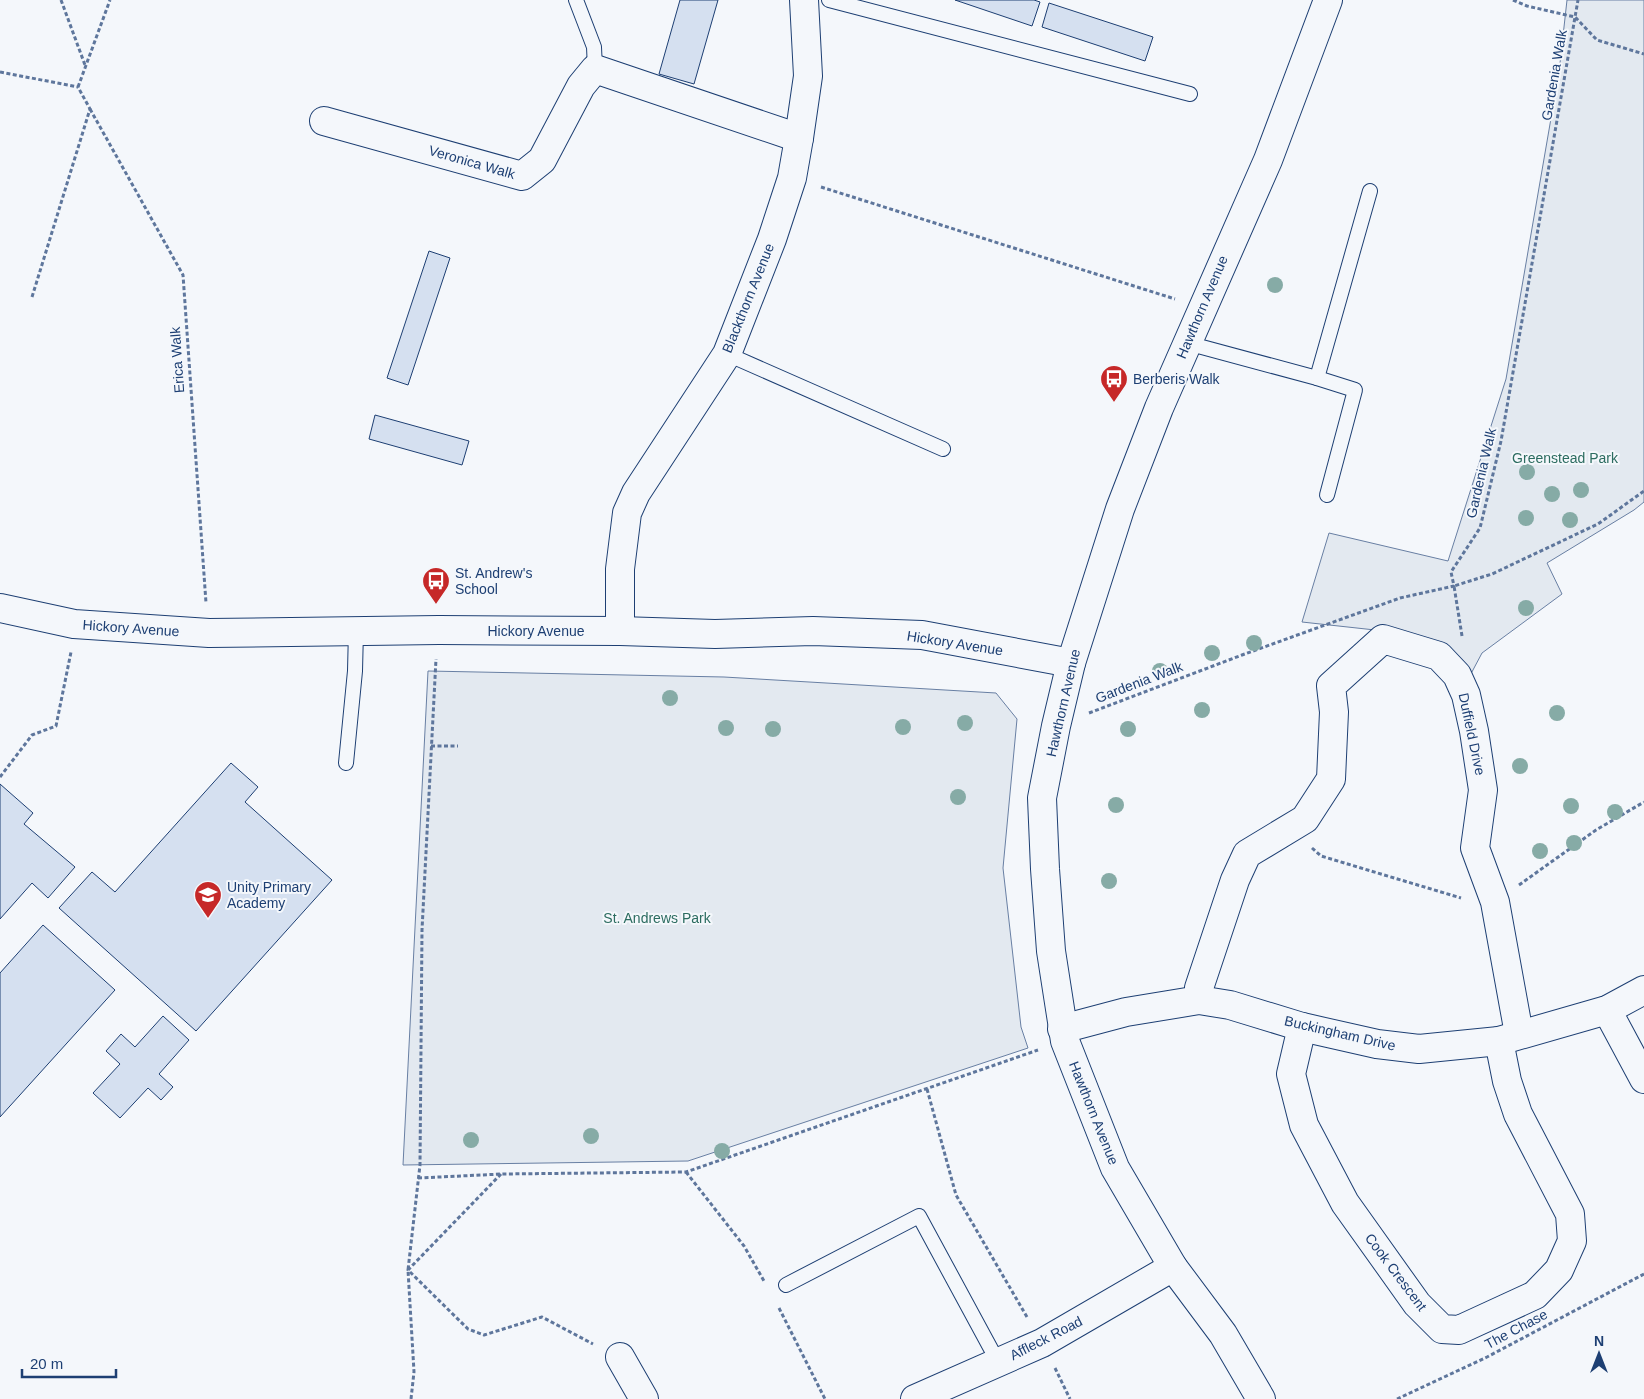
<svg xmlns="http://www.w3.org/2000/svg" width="1644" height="1399" font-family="Helvetica,sans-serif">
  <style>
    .green { fill: #e3e9f0; stroke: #687fa3 }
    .building { fill: #d5e0f0; stroke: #1d3f73 }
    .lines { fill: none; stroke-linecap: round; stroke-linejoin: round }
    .lane-casing { stroke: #1d3f73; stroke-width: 16 }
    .street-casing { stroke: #1d3f73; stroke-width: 30 }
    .secondary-casing { stroke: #1d3f73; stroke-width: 30 }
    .path { stroke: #5e769c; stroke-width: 3; stroke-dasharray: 4 2.5; stroke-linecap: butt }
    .lane { stroke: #f4f7fb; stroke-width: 14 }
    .street { stroke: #f4f7fb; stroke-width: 28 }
    .secondary { stroke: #f4f7fb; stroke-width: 28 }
    .tree { fill: #86aba6 }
    .labels { text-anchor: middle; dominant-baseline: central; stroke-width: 4; stroke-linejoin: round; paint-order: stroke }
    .street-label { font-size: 14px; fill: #1d3f73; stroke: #f4f7fb }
    .poi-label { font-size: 14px; fill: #1d3f73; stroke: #f4f7fb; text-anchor: start }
    .park-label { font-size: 14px; fill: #2c6c60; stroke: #f4f7fb }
  </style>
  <rect width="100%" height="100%" fill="#f4f7fb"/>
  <g class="green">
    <polygon points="1567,0 1644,0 1644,502 1634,510 1547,563 1562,594 1482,653 1465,685 1375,630 1302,622 1329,533 1448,561 1506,379 1559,72"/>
    <polygon points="428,671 724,677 996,693 1017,719 1003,868 1021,1027 1028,1048 688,1161 403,1165"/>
  </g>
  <g class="building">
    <polygon points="680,0 718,0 694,84 659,74"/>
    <polygon points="955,0 1034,0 1040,2 1032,26"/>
    <polygon points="1049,3 1153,37 1145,61 1042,27"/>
    <polygon points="429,251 450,258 408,385 387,378"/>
    <polygon points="375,415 469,441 462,465 369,439"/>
    <polygon points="231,763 258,787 245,802 332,880 196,1031 59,908 92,872 115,892"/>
    <polygon points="0,784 33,813 24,824 75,867 48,898 32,883 0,919"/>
    <polygon points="43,925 115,990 0,1117 0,973"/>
    <polygon points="163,1016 189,1040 159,1074 173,1087 161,1100 148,1088 120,1118 93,1093 120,1064 106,1051 121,1034 135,1047"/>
  </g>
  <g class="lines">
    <defs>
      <g id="lane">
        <polyline points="576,0 594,47 595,69"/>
        <polyline points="829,0 1190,94"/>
        <polyline points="1187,343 1317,378 1370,191"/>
        <polyline points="727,354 943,449"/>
        <polyline points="1317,378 1355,390 1327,495"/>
        <polyline points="346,763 355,671 356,630"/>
        <polyline points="786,1285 919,1216 998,1362"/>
      </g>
      <g id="street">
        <polyline points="324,121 522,176 542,160 581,86 595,69 799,138"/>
        <polyline points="0,608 74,624 209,633 439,630 620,631 715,634 813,631 922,635 1071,663"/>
        <polyline points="620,631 620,569 627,513 636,493 727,354 772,239 792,178 799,138 808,76 804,0"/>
        <polyline points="1199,1000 1199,988 1235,880 1247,854 1305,819 1331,779 1334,712 1331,686 1383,639 1439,656 1457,675 1466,695 1474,731 1483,790 1475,848 1495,902 1519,1034"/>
        <polyline points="1607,1010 1644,1079"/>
        <polyline points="1302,1027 1291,1074 1304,1125 1345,1203 1417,1304 1442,1329 1459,1330 1535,1295 1559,1270 1572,1241 1570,1214 1518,1114 1507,1081 1499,1041"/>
        <polyline points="1062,1029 1126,1012 1199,1000 1230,1005 1302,1027 1377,1044 1419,1049 1499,1041 1607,1010 1644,990"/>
        <polyline points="620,1357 644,1399"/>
        <polyline points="915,1399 1042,1343 1173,1267"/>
      </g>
      <polyline id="secondary" points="1261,1399 1223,1334 1173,1267 1115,1168 1065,1041 1051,951 1045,869 1042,798 1056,726 1071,663 1120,509 1159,408 1268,160 1328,0"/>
    </defs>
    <use href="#lane" class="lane-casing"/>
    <use href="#street" class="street-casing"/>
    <use href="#secondary" class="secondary-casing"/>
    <g class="path">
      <polyline points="61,0 85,65"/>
      <polyline points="1513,0 1527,6 1575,17 1597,40 1644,54"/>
      <polyline points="0,72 78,87"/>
      <polyline points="78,87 110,0"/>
      <polyline points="90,109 183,275 206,603"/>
      <polyline points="821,187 1175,299"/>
      <polyline points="32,297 90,109 78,87"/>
      <polyline points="1462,636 1454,586 1492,574 1598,524 1644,491"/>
      <polyline points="1089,713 1242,655 1400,598 1454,586 1451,572 1480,528 1501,441 1578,0"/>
      <polyline points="431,746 458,746"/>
      <polyline points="0,777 32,735 56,726 71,652"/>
      <polyline points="1312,848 1321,856 1461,898"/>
      <polyline points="1519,885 1596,830 1644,802"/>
      <polyline points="927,1089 956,1195 1027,1317"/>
      <polyline points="686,1172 744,1246 764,1281"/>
      <polyline points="501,1174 408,1270 468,1329 484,1335 542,1317 593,1344"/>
      <polyline points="418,1178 502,1174 686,1172 1038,1050"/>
      <polyline points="779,1308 825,1399"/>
      <polyline points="1055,1368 1070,1399"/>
      <polyline points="411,1399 414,1372 408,1270 420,1165 422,930 436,659"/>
      <polyline points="1397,1399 1487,1357 1644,1274"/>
    </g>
    <use href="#lane" class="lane"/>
    <use href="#street" class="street"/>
    <use href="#secondary" class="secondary"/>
  </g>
  <g class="tree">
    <circle cx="1275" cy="285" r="8"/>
    <circle cx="1527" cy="472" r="8"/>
    <circle cx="1581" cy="490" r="8"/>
    <circle cx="1552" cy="494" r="8"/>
    <circle cx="1526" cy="518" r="8"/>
    <circle cx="1570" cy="520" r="8"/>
    <circle cx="1526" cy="608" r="8"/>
    <circle cx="1254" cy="643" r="8"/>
    <circle cx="1212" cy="653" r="8"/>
    <circle cx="1160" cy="671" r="8"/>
    <circle cx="670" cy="698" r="8"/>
    <circle cx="1202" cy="710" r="8"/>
    <circle cx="1557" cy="713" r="8"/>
    <circle cx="965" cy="723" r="8"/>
    <circle cx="903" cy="727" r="8"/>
    <circle cx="726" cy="728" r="8"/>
    <circle cx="773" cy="729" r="8"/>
    <circle cx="1128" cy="729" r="8"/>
    <circle cx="1520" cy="766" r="8"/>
    <circle cx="958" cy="797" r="8"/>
    <circle cx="1116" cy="805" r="8"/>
    <circle cx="1571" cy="806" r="8"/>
    <circle cx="1615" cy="812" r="8"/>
    <circle cx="1574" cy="843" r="8"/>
    <circle cx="1540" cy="851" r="8"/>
    <circle cx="1109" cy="881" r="8"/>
    <circle cx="591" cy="1136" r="8"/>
    <circle cx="471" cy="1140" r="8"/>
    <circle cx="722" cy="1151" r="8"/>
  </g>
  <defs>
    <symbol id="bus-pin" viewBox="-11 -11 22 30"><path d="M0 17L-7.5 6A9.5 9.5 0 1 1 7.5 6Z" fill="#c62828" stroke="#f4f7fb"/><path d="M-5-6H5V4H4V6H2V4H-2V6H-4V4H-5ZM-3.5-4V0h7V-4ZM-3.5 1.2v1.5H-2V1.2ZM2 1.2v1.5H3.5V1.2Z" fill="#fff"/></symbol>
    <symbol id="school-pin" viewBox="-11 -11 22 30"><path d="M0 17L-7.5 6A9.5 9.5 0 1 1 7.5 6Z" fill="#c62828" stroke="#f4f7fb"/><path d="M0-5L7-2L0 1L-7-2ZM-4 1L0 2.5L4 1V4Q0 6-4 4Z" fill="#fff"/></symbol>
  </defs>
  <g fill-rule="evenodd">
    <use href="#bus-pin" x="1098" y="363" width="32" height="43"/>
    <use href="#bus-pin" x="420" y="565" width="32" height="43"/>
    <use href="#school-pin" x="192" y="879" width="32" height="43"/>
  </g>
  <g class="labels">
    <g class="street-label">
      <text transform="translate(1554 75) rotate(-80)">Gardenia Walk</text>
      <text transform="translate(472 162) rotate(16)">Veronica Walk</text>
      <text transform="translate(748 298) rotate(-68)">Blackthorn Avenue</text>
      <text transform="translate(1202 307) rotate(-67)">Hawthorn Avenue</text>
      <text transform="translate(177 360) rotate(-94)">Erica Walk</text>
      <text transform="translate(1481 473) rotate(-77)">Gardenia Walk</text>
      <text transform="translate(131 628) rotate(4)">Hickory Avenue</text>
      <text x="536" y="631">Hickory Avenue</text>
      <text transform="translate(955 643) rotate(9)">Hickory Avenue</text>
      <text transform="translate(1139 682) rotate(-21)">Gardenia Walk</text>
      <text transform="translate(1063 703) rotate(-77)">Hawthorn Avenue</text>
      <text transform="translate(1472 734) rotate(78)">Duffield Drive</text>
      <text transform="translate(1340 1033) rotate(13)">Buckingham Drive</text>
      <text transform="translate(1094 1113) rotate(68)">Hawthorn Avenue</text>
      <text transform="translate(1396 1272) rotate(53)">Cook Crescent</text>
      <text transform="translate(1516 1329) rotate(-28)">The Chase</text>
      <text transform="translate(1046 1338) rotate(-27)">Affleck Road</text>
    </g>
    <g class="poi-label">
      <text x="1133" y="379">Berberis Walk</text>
      <text x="455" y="573">St. Andrew's<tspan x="455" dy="16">School</tspan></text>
      <text x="227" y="887">Unity Primary<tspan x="227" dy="16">Academy</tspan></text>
    </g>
    <g class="park-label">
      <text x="1565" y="458">Greenstead Park</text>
      <text x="657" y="918">St. Andrews Park</text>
    </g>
  </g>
  <g transform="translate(1599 1354)" stroke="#f4f7fb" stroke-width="4" paint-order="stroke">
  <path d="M0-4L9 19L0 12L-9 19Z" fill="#1d3f73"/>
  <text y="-8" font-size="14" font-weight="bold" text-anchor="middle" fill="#1d3f73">N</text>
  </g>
  <path d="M22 1369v8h94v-8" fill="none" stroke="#1d3f73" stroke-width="2.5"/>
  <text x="30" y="1369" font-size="15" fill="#1d3f73" stroke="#f4f7fb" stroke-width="4" paint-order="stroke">20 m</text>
</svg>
